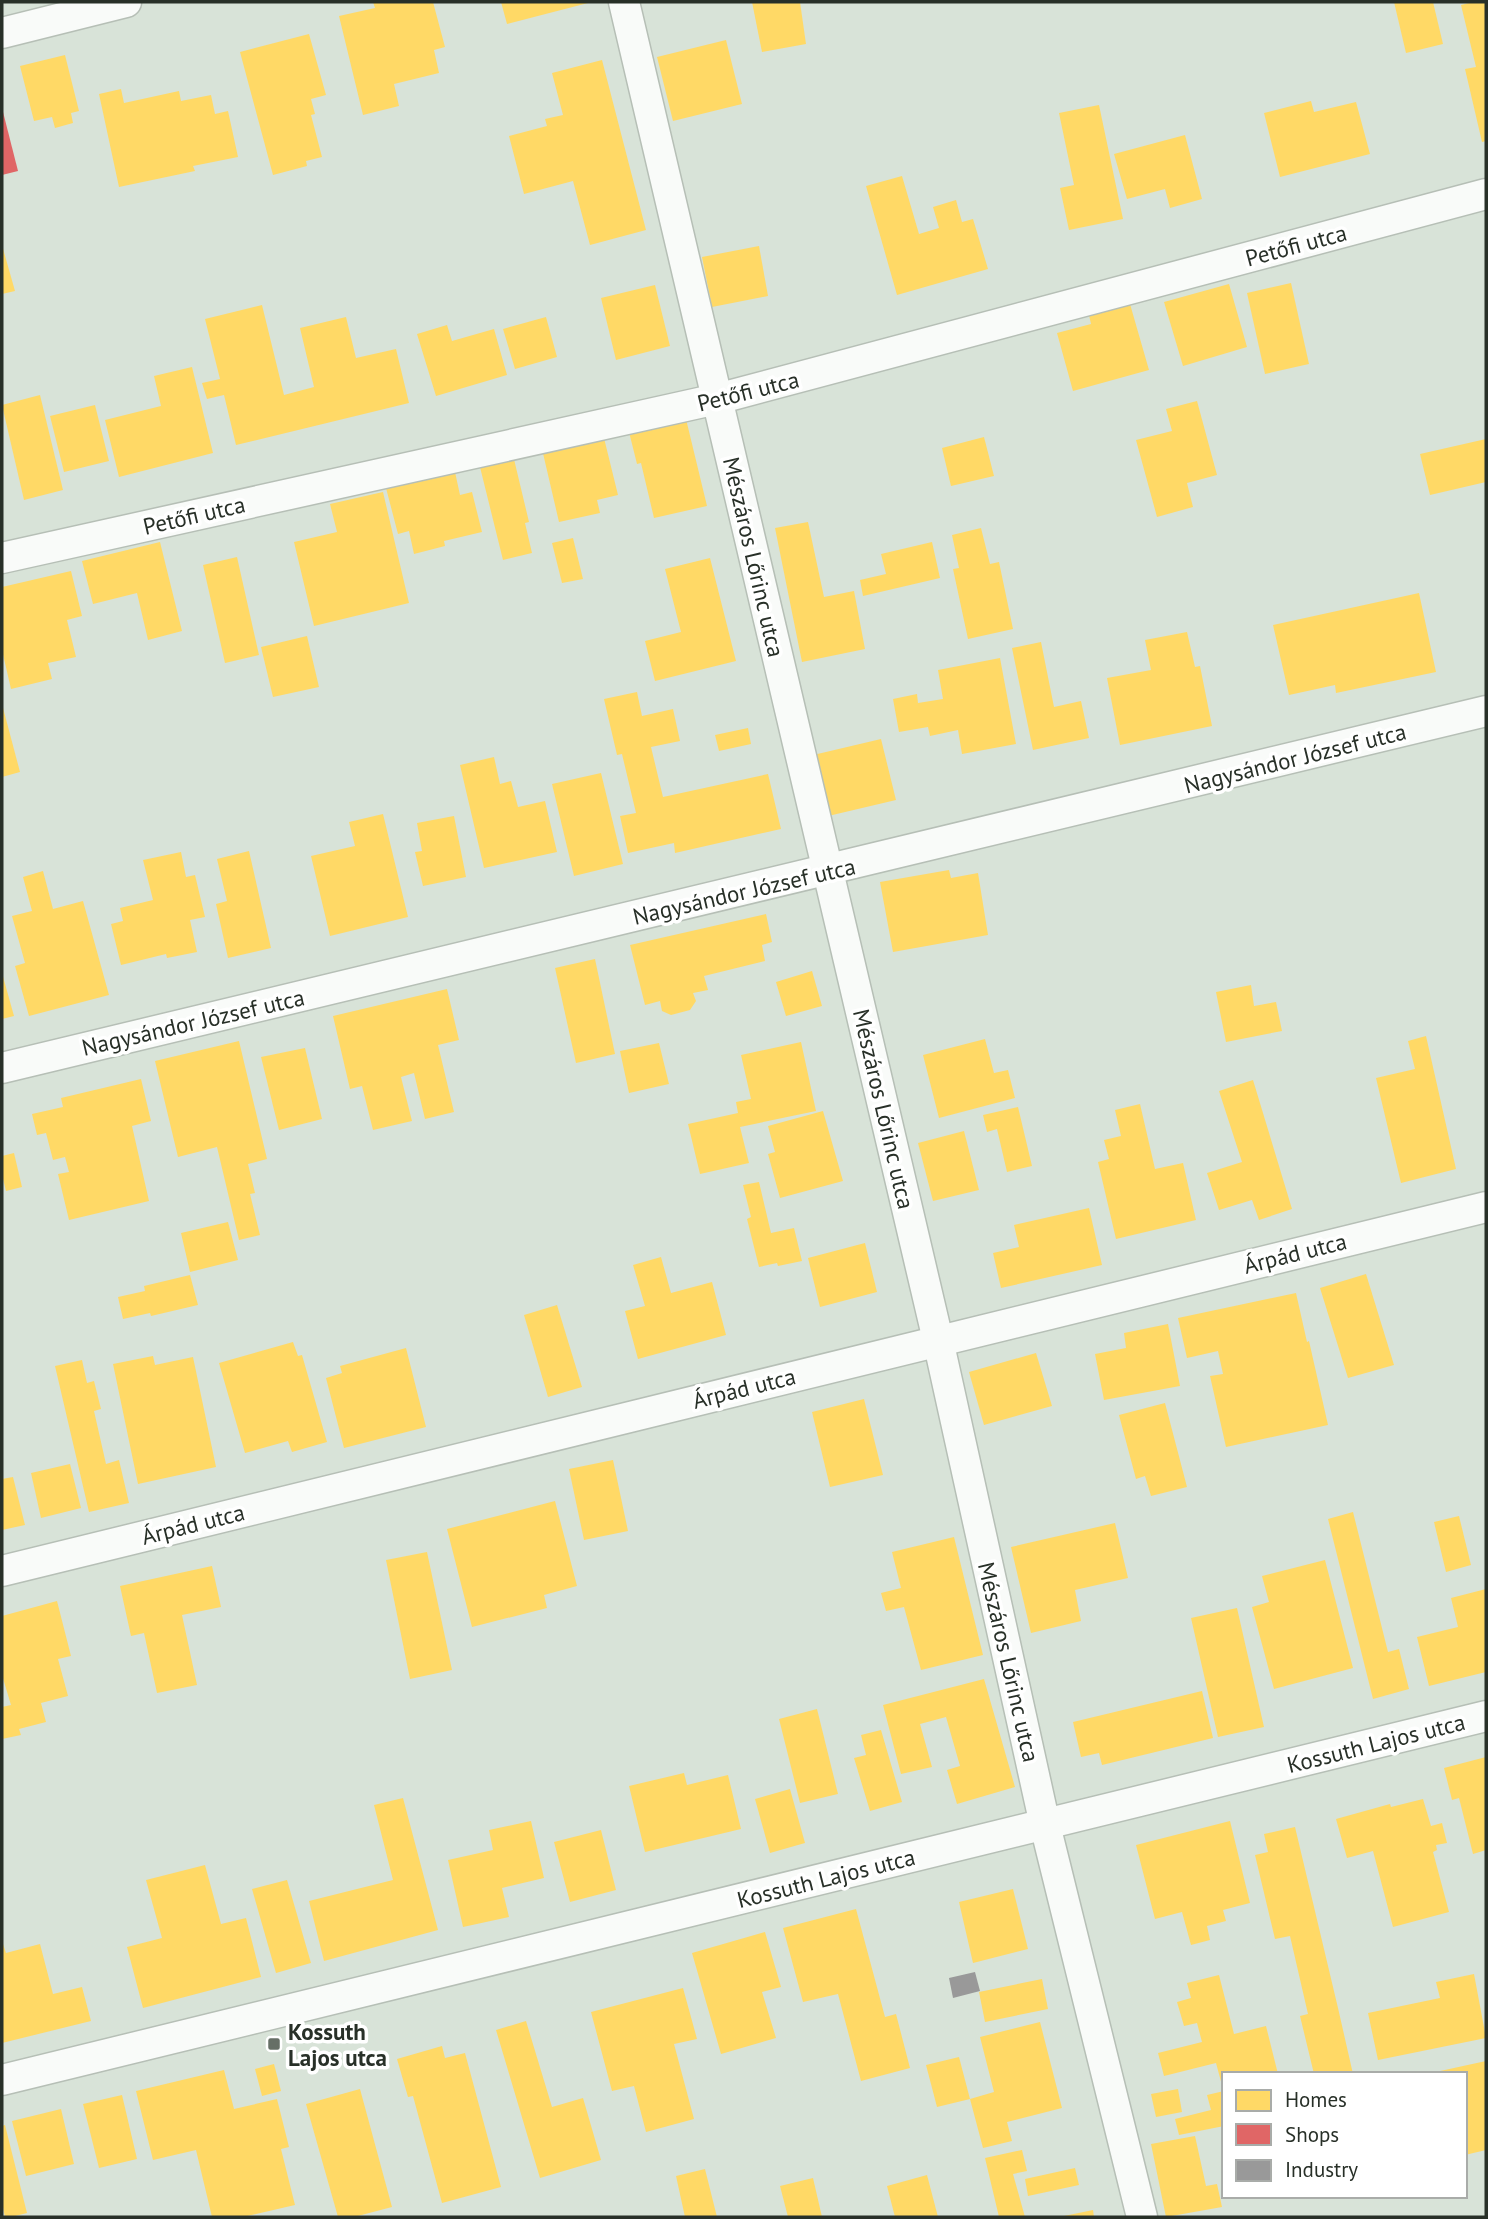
<svg xmlns="http://www.w3.org/2000/svg" width="1488" height="2219" font-family="'PT Sans',sans-serif">
  <style>
    .homes { fill: #ffd966 }
    .shops { fill: #e06666 }
    .industry { fill: #999 }
    .lines { fill: none; stroke-linecap: round; stroke-linejoin: round }
    .minor-casing { stroke: #b6bfb6; stroke-width: 33 }
    .minor { stroke: #f9fbf9; stroke-width: 30 }
    .poi-dot { fill: #666f66; stroke: #fff; stroke-width: 2.5 }
    .labels { text-anchor: middle; dominant-baseline: central; stroke-width: 7; stroke-linejoin: round; paint-order: stroke }
    .street-label { font-size: 23px; fill: #283028; stroke: #fff }
    .poi-label { font-size: 23px; font-weight: bold; fill: #283028; stroke: #fff; text-anchor: start }
  </style>
  <rect width="100%" height="100%" fill="#d8e3d8"/>
  <g class="homes">
    <polygon points="373,2 433,2 445,47 434,50 439,73 394,84 399,106 363,115 339,16 375,8"/>
    <polygon points="501,2 588,2 588,3 507,24"/>
    <polygon points="752,2 800,2 806,44 762,52"/>
    <polygon points="1394,2 1433,2 1443,44 1406,53"/>
    <polygon points="1473,2 1486,2 1486,141 1482,142 1465,69 1476,67 1461,5"/>
    <polygon points="309,34 326,95 311,99 315,114 311,115 322,157 306,161 307,166 273,175 240,52"/>
    <polygon points="726,40 742,104 673,121 657,57"/>
    <polygon points="65,55 79,111 71,113 73,123 55,128 52,117 34,121 20,66"/>
    <polygon points="602,60 646,230 590,245 573,181 524,194 509,136 547,126 545,119 563,115 552,73"/>
    <polygon points="121,89 124,103 179,91 181,101 211,95 215,114 228,111 238,157 193,166 195,171 119,187 99,94"/>
    <polygon points="1311,101 1314,112 1356,102 1370,154 1280,177 1264,113"/>
    <polygon points="1099,105 1123,219 1069,230 1060,188 1074,185 1059,113"/>
    <polygon points="1185,135 1202,199 1170,208 1165,189 1127,199 1114,154"/>
    <polygon points="902,176 919,234 939,228 933,207 956,200 962,222 973,219 988,269 897,295 866,186"/>
    <polygon points="2,245 15,291 2,294"/>
    <polygon points="759,246 768,296 712,307 702,257"/>
    <polygon points="1291,283 1309,364 1265,374 1247,293"/>
    <polygon points="1229,284 1247,347 1183,366 1164,302"/>
    <polygon points="655,285 670,346 616,360 601,298"/>
    <polygon points="1130,304 1149,370 1073,391 1057,333 1091,324 1089,315"/>
    <polygon points="262,305 284,395 314,387 300,328 346,317 356,358 396,349 409,403 236,445 224,395 207,399 202,383 220,379 205,319"/>
    <polygon points="546,317 557,357 515,369 503,329"/>
    <polygon points="447,325 452,341 494,329 507,375 436,396 417,334"/>
    <polygon points="192,367 213,453 119,477 105,420 161,406 154,376"/>
    <polygon points="40,395 63,490 24,500 2,405"/>
    <polygon points="1197,401 1217,475 1187,483 1193,507 1157,517 1136,440 1172,431 1166,409"/>
    <polygon points="95,405 109,461 64,472 50,416"/>
    <polygon points="686,419 707,506 654,518 641,463 637,464 629,432"/>
    <polygon points="984,437 994,476 951,486 942,448"/>
    <polygon points="604,438 618,495 597,500 600,513 559,522 542,449"/>
    <polygon points="1486,439 1486,482 1430,495 1420,454"/>
    <polygon points="513,455 529,522 525,523 532,553 503,560 479,463"/>
    <polygon points="455,472 460,495 472,492 482,532 444,541 445,546 414,554 409,531 398,534 386,488"/>
    <polygon points="383,492 409,603 314,626 294,542 337,532 330,504"/>
    <polygon points="808,522 824,597 854,591 865,649 802,662 775,528"/>
    <polygon points="981,528 990,564 999,562 1013,629 968,639 953,569 959,568 952,535"/>
    <polygon points="573,538 583,579 562,583 552,543"/>
    <polygon points="160,542 182,631 148,640 137,593 93,604 82,561"/>
    <polygon points="932,542 940,578 863,596 860,580 886,574 881,554"/>
    <polygon points="237,557 259,655 225,663 203,565"/>
    <polygon points="710,558 736,661 655,681 645,641 681,632 665,569"/>
    <polygon points="71,571 82,616 67,620 76,657 48,663 52,679 11,689 2,650 2,587"/>
    <polygon points="1419,593 1436,672 1336,693 1335,685 1289,695 1273,625"/>
    <polygon points="1187,632 1195,667 1200,666 1212,726 1120,745 1107,678 1151,670 1145,640"/>
    <polygon points="307,636 319,687 273,697 261,647"/>
    <polygon points="1041,642 1054,707 1081,701 1089,738 1033,750 1012,648"/>
    <polygon points="1000,658 1016,744 962,754 958,730 930,736 928,727 899,732 893,699 917,694 918,703 943,699 938,670"/>
    <polygon points="637,692 642,716 673,709 680,741 651,747 663,797 768,774 781,829 675,853 674,843 628,853 620,816 636,813 622,754 617,755 604,699"/>
    <polygon points="2,704 20,772 2,777"/>
    <polygon points="748,728 751,744 719,751 715,735"/>
    <polygon points="881,739 896,800 824,817 809,756"/>
    <polygon points="494,757 500,784 511,781 518,807 545,801 557,852 484,868 460,765"/>
    <polygon points="601,773 623,864 574,876 552,784"/>
    <polygon points="383,814 408,917 330,936 311,856 355,846 349,822"/>
    <polygon points="454,816 466,877 423,886 415,852 422,851 417,823"/>
    <polygon points="249,851 271,948 228,958 216,904 227,901 217,859"/>
    <polygon points="181,852 186,877 195,875 205,917 190,920 197,952 167,958 166,954 121,965 111,924 123,921 120,908 153,900 143,860"/>
    <polygon points="949,870 951,878 978,873 988,935 893,952 880,882"/>
    <polygon points="43,871 53,909 83,901 109,995 29,1016 15,966 25,963 12,916 32,911 23,877"/>
    <polygon points="766,914 772,942 762,945 765,961 704,976 708,990 693,993 696,1001 690,1010 671,1015 662,1011 660,1001 645,1005 630,945"/>
    <polygon points="595,959 615,1054 576,1063 555,968"/>
    <polygon points="812,971 822,1006 786,1016 776,982"/>
    <polygon points="2,973 14,1016 2,1019"/>
    <polygon points="1251,985 1254,1006 1276,1002 1282,1031 1226,1042 1216,992"/>
    <polygon points="447,989 459,1040 438,1045 454,1112 425,1119 414,1073 401,1077 412,1121 373,1130 362,1086 350,1089 333,1016"/>
    <polygon points="1426,1036 1456,1169 1401,1183 1376,1078 1415,1069 1408,1041"/>
    <polygon points="985,1039 994,1073 1008,1070 1015,1098 939,1118 923,1055"/>
    <polygon points="239,1041 267,1159 248,1164 255,1193 250,1194 260,1235 239,1240 217,1147 178,1157 155,1061"/>
    <polygon points="801,1042 816,1111 740,1127 749,1163 700,1174 688,1124 738,1113 736,1102 751,1099 741,1055"/>
    <polygon points="659,1043 669,1084 629,1093 620,1051"/>
    <polygon points="305,1048 322,1119 279,1130 261,1057"/>
    <polygon points="141,1079 151,1121 132,1126 149,1201 69,1220 58,1174 69,1172 65,1157 53,1160 46,1133 37,1135 32,1114 63,1107 61,1098"/>
    <polygon points="1253,1080 1292,1209 1259,1220 1252,1200 1219,1210 1207,1173 1242,1162 1219,1091"/>
    <polygon points="1140,1104 1155,1169 1183,1163 1196,1220 1116,1239 1098,1162 1109,1159 1104,1140 1121,1136 1115,1110"/>
    <polygon points="1018,1107 1032,1166 1007,1172 997,1129 987,1132 983,1115"/>
    <polygon points="823,1111 843,1181 780,1198 768,1154 775,1152 768,1126"/>
    <polygon points="964,1131 979,1190 933,1201 918,1143"/>
    <polygon points="14,1153 22,1187 6,1191 2,1175 2,1156"/>
    <polygon points="759,1182 771,1233 794,1228 802,1261 778,1266 777,1263 759,1267 747,1219 751,1217 743,1185"/>
    <polygon points="1089,1208 1102,1265 1001,1288 993,1253 1019,1247 1014,1225"/>
    <polygon points="228,1222 238,1260 190,1272 181,1233"/>
    <polygon points="865,1243 877,1292 820,1307 808,1258"/>
    <polygon points="661,1257 671,1293 712,1282 726,1335 638,1359 625,1311 645,1306 633,1265"/>
    <polygon points="1366,1274 1394,1365 1348,1378 1320,1288"/>
    <polygon points="190,1275 198,1305 151,1316 150,1313 123,1319 118,1297 145,1291 144,1286"/>
    <polygon points="1296,1293 1307,1342 1309,1341 1328,1425 1226,1447 1210,1376 1223,1374 1218,1351 1187,1358 1178,1318"/>
    <polygon points="557,1305 582,1387 548,1397 524,1315"/>
    <polygon points="1168,1324 1180,1386 1104,1400 1095,1354 1126,1348 1124,1333"/>
    <polygon points="293,1342 298,1356 302,1355 327,1442 292,1452 288,1441 245,1453 219,1363"/>
    <polygon points="406,1348 426,1427 344,1448 326,1378 342,1373 340,1366"/>
    <polygon points="1036,1353 1052,1406 984,1425 969,1372"/>
    <polygon points="153,1356 155,1365 193,1357 216,1467 138,1484 113,1364"/>
    <polygon points="82,1360 87,1383 94,1381 101,1409 94,1411 106,1464 119,1460 129,1503 89,1512 55,1366"/>
    <polygon points="864,1399 883,1475 830,1487 812,1412"/>
    <polygon points="1165,1403 1187,1487 1151,1496 1145,1476 1136,1479 1119,1415"/>
    <polygon points="613,1460 628,1531 584,1540 569,1469"/>
    <polygon points="70,1464 81,1508 41,1518 31,1473"/>
    <polygon points="13,1477 25,1525 2,1530 2,1479"/>
    <polygon points="555,1501 577,1586 544,1595 547,1608 472,1627 447,1529"/>
    <polygon points="1353,1512 1388,1652 1399,1649 1409,1689 1373,1699 1328,1519"/>
    <polygon points="1459,1516 1471,1565 1446,1572 1434,1522"/>
    <polygon points="1115,1523 1128,1578 1075,1590 1081,1621 1031,1633 1011,1547"/>
    <polygon points="954,1537 983,1655 921,1670 904,1607 886,1611 881,1593 901,1588 892,1552"/>
    <polygon points="427,1552 452,1670 410,1679 386,1560"/>
    <polygon points="1325,1560 1353,1668 1274,1689 1252,1607 1269,1602 1262,1576"/>
    <polygon points="212,1566 221,1607 182,1615 197,1685 157,1693 144,1633 131,1636 120,1586"/>
    <polygon points="1486,1589 1486,1672 1429,1686 1417,1637 1458,1627 1451,1598"/>
    <polygon points="57,1601 71,1656 58,1659 68,1696 41,1703 46,1722 19,1729 21,1735 2,1739 2,1707 11,1705 2,1675 2,1616"/>
    <polygon points="1237,1608 1264,1727 1218,1737 1191,1618"/>
    <polygon points="984,1679 1015,1787 957,1804 947,1770 960,1766 946,1717 920,1724 932,1767 901,1774 883,1705"/>
    <polygon points="1202,1691 1213,1738 1102,1765 1099,1753 1081,1757 1073,1722"/>
    <polygon points="817,1709 838,1794 800,1803 779,1719"/>
    <polygon points="881,1730 902,1802 870,1811 854,1758 866,1755 861,1735"/>
    <polygon points="1486,1757 1486,1850 1473,1854 1459,1798 1452,1800 1444,1768"/>
    <polygon points="684,1773 687,1785 728,1775 741,1829 645,1852 629,1786"/>
    <polygon points="790,1789 805,1843 770,1853 755,1799"/>
    <polygon points="403,1798 438,1930 324,1961 309,1901 393,1880 374,1805"/>
    <polygon points="1423,1799 1431,1826 1442,1823 1447,1843 1436,1845 1437,1850 1433,1852 1449,1912 1393,1927 1373,1851 1347,1858 1336,1819 1390,1804 1391,1807"/>
    <polygon points="531,1821 544,1878 502,1888 509,1917 463,1927 448,1860 493,1850 489,1830"/>
    <polygon points="1230,1821 1250,1903 1223,1910 1226,1921 1207,1926 1210,1940 1191,1945 1182,1912 1155,1919 1136,1845"/>
    <polygon points="1295,1827 1338,2008 1353,2074 1314,2074 1300,2016 1308,2014 1290,1936 1275,1939 1255,1855 1268,1852 1264,1834"/>
    <polygon points="601,1830 616,1890 570,1902 554,1842"/>
    <polygon points="205,1865 221,1924 246,1918 261,1977 143,2008 127,1947 162,1938 146,1880"/>
    <polygon points="287,1880 311,1963 276,1973 252,1889"/>
    <polygon points="1013,1889 1028,1949 973,1963 959,1902"/>
    <polygon points="856,1909 885,2017 896,2014 910,2068 861,2081 838,1994 803,2002 783,1928"/>
    <polygon points="765,1932 781,1987 762,1992 776,2038 721,2054 692,1953"/>
    <polygon points="2,1941 6,1953 40,1944 53,1994 82,1987 91,2021 2,2043"/>
    <polygon points="1474,1974 1486,2038 1378,2060 1368,2013 1440,1998 1436,1982"/>
    <polygon points="1219,1975 1234,2034 1266,2026 1278,2074 1224,2074 1223,2089 1216,2063 1164,2076 1158,2053 1202,2042 1197,2023 1184,2026 1177,2002 1191,1998 1187,1983"/>
    <polygon points="1042,1979 1048,2009 985,2022 979,1992"/>
    <polygon points="683,1988 697,2039 674,2044 694,2119 646,2132 634,2086 612,2091 591,2012"/>
    <polygon points="526,2021 552,2107 583,2098 601,2160 540,2178 496,2030"/>
    <polygon points="1040,2022 1062,2108 1007,2122 1012,2141 983,2148 970,2099 994,2092 980,2037"/>
    <polygon points="442,2046 445,2058 465,2053 501,2187 442,2203 413,2096 408,2097 397,2059"/>
    <polygon points="959,2057 970,2099 937,2107 926,2065"/>
    <polygon points="1486,2061 1486,2150 1465,2155 1465,2074 1431,2073"/>
    <polygon points="274,2064 281,2091 262,2096 255,2069"/>
    <polygon points="224,2070 234,2109 277,2099 289,2147 281,2149 295,2205 243,2217 212,2217 196,2150 153,2160 136,2091"/>
    <polygon points="360,2089 392,2207 354,2217 338,2217 306,2104"/>
    <polygon points="1178,2089 1182,2112 1156,2117 1151,2094"/>
    <polygon points="1224,2091 1224,2126 1179,2135 1175,2119 1211,2110 1207,2095"/>
    <polygon points="122,2095 137,2159 99,2168 83,2104"/>
    <polygon points="61,2109 74,2164 26,2176 12,2121"/>
    <polygon points="5,2125 27,2213 11,2217 5,2217 2,2203 2,2126"/>
    <polygon points="1195,2136 1206,2186 1217,2184 1222,2207 1166,2217 1151,2144"/>
    <polygon points="1022,2150 1027,2171 1013,2174 1025,2217 999,2217 985,2158"/>
    <polygon points="1075,2168 1079,2185 1028,2196 1025,2179"/>
    <polygon points="705,2169 717,2217 685,2217 676,2176"/>
    <polygon points="927,2175 938,2217 895,2217 887,2186"/>
    <polygon points="813,2178 822,2217 788,2217 780,2186"/>
    <polygon points="1093,2210 1094,2217 1064,2217 1064,2216"/>
  </g>
  <polygon class="shops" points="2,108 18,171 2,175"/>
  <polygon class="industry" points="975,1972 980,1991 953,1998 949,1978"/>
  <g class="lines">
    <defs>
      <g id="minor">
        <polyline points="624,2 938,1340 1045,1825 1142,2217"/>
        <polyline points="2,33 126,2"/>
        <polyline points="2,558 717,399 1486,194"/>
        <polyline points="2,1068 1486,711"/>
        <polyline points="2,1571 1486,1207"/>
        <polyline points="2,2080 1486,1716"/>
      </g>
    </defs>
    <use href="#minor" class="minor-casing"/>
    <use href="#minor" class="minor"/>
  </g>
  <rect class="poi-dot" x="267" y="2037" width="14" height="14" rx="3.5"/>
  <g class="labels">
    <g class="street-label">
      <text transform="translate(1296 245) rotate(-15)">Petőfi utca</text>
      <text transform="translate(748 391) rotate(-14)">Petőfi utca</text>
      <text transform="translate(194 515) rotate(-13)">Petőfi utca</text>
      <text transform="translate(754 557) rotate(77)">Mészáros Lőrinc utca</text>
      <text transform="translate(1295 758) rotate(-14)">Nagysándor József utca</text>
      <text transform="translate(744 891) rotate(-13)">Nagysándor József utca</text>
      <text transform="translate(193 1022) rotate(-13)">Nagysándor József utca</text>
      <text transform="translate(884 1109) rotate(77)">Mészáros Lőrinc utca</text>
      <text transform="translate(1295 1253) rotate(-14)">Árpád utca</text>
      <text transform="translate(744 1388) rotate(-14)">Árpád utca</text>
      <text transform="translate(193 1524) rotate(-14)">Árpád utca</text>
      <text transform="translate(1009 1662) rotate(77)">Mészáros Lőrinc utca</text>
      <text transform="translate(1376 1743) rotate(-14)">Kossuth Lajos utca</text>
      <text transform="translate(826 1878) rotate(-14)">Kossuth Lajos utca</text>
    </g>
    <g class="poi-label">
      <text x="288" y="2031">Kossuth<tspan x="288" dy="26">Lajos utca</tspan></text>
    </g>
  </g>
  <rect width="1488" height="2219" fill="none" stroke="#283028" stroke-width="7"/>
  <rect x="1222" y="2072" width="245" height="126" fill="#ffffff" stroke="#a9aca9" stroke-width="2"/>
  <rect x="1236" y="2090" width="35" height="21" fill="#ffd966" stroke="#a9aca9" stroke-width="2"/>
  <text x="1285" y="2107" font-size="21" fill="#283028">Homes</text>
  <rect x="1236" y="2124" width="35" height="21" fill="#e06666" stroke="#a9aca9" stroke-width="2"/>
  <text x="1285" y="2142" font-size="21" fill="#283028">Shops</text>
  <rect x="1236" y="2160" width="35" height="21" fill="#999999" stroke="#a9aca9" stroke-width="2"/>
  <text x="1285" y="2177" font-size="21" fill="#283028">Industry</text>
</svg>
